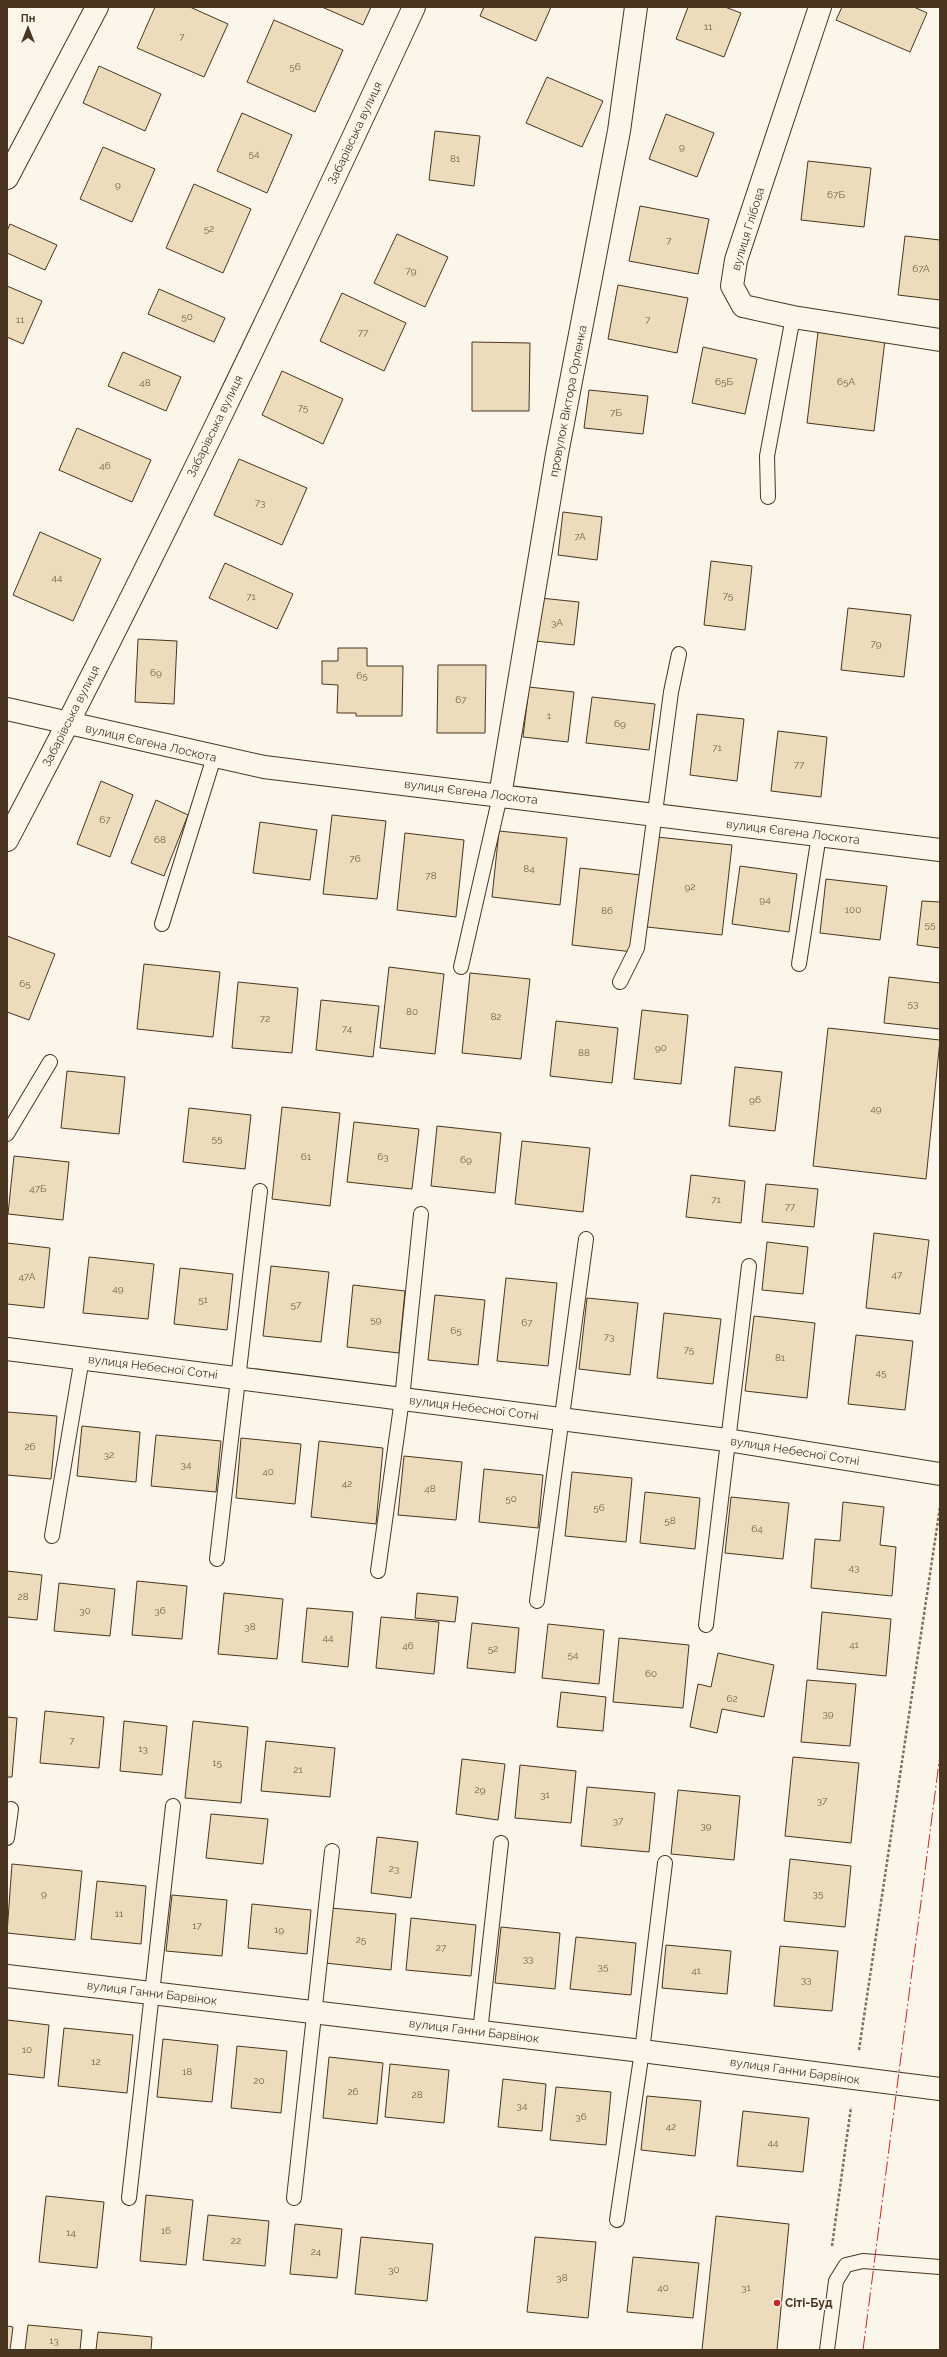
<svg xmlns="http://www.w3.org/2000/svg" width="947" height="2357" font-family="Raleway,sans-serif">
  <style>
    .building { fill: #ecdcbc; stroke: #4a3520 }
    .lines { fill: none; stroke-linecap: round; stroke-linejoin: round }
    .service-casing { stroke: #4a3520; stroke-width: 16 }
    .minor-casing { stroke: #4a3520; stroke-width: 24 }
    .path { stroke: #7f6f5c; stroke-width: 2.5; stroke-dasharray: 3 2; stroke-linecap: butt }
    .service { stroke: #fbf6e9; stroke-width: 14 }
    .minor { stroke: #fbf6e9; stroke-width: 22 }
    .power { stroke: #c62828; stroke-width: 1; stroke-dasharray: 14 3 2 3; stroke-linecap: butt }
    .poi-dot { fill: #c62828; stroke: #fbf6e9; stroke-width: 1.5 }
    .labels { text-anchor: middle; dominant-baseline: central; stroke-width: 3; stroke-linejoin: round; paint-order: stroke }
    .number-label { font-size: 10px; fill: #725f47 }
    .street-label { font-size: 12px; fill: #4a3520; stroke: #fbf6e9 }
    .poi-label { font-size: 12px; font-weight: bold; fill: #4a3520; stroke: #fbf6e9; text-anchor: start }
  </style>
  <rect width="100%" height="100%" fill="#fbf6e9"/>
  <g class="building">
    <polygon points="155,7 190,7 228,24 204,77 137,48"/>
    <polygon points="322,7 371,7 363,25"/>
    <polygon points="484,7 551,7 536,41 480,16"/>
    <polygon points="688,7 725,7 741,13 724,57 676,39"/>
    <polygon points="842,7 914,7 927,13 910,52 836,20"/>
    <polygon points="274,20 343,50 315,112 247,82"/>
    <polygon points="99,66 161,94 145,131 83,103"/>
    <polygon points="547,77 603,101 582,147 526,123"/>
    <polygon points="242,113 292,135 267,193 217,171"/>
    <polygon points="666,114 714,133 697,177 649,159"/>
    <polygon points="435,131 480,136 474,186 429,180"/>
    <polygon points="103,147 155,169 132,222 80,199"/>
    <polygon points="808,161 871,168 864,227 801,220"/>
    <polygon points="194,184 251,209 223,273 166,248"/>
    <polygon points="640,206 709,219 698,274 629,261"/>
    <polygon points="10,224 57,245 45,270 7,253 7,231"/>
    <polygon points="397,234 448,257 425,307 374,283"/>
    <polygon points="905,236 940,240 940,300 898,295"/>
    <polygon points="618,285 688,298 677,353 608,339"/>
    <polygon points="7,286 42,301 23,344 7,337"/>
    <polygon points="159,289 225,318 214,342 148,314"/>
    <polygon points="342,293 406,323 384,371 320,341"/>
    <polygon points="818,332 885,340 874,431 807,423"/>
    <polygon points="472,342 530,343 529,411 472,411"/>
    <polygon points="703,347 757,359 745,414 692,403"/>
    <polygon points="123,352 181,377 166,411 108,386"/>
    <polygon points="282,371 343,399 323,444 262,415"/>
    <polygon points="589,390 648,396 643,434 584,428"/>
    <polygon points="77,428 151,460 132,502 59,470"/>
    <polygon points="239,459 307,488 282,545 214,515"/>
    <polygon points="563,512 602,517 597,560 558,555"/>
    <polygon points="40,532 101,559 73,621 13,595"/>
    <polygon points="711,561 752,566 745,630 704,625"/>
    <polygon points="225,563 293,594 277,629 209,598"/>
    <polygon points="540,598 579,602 574,645 535,641"/>
    <polygon points="848,608 911,615 904,677 841,670"/>
    <polygon points="138,639 177,641 174,704 135,702"/>
    <polygon points="338,648 367,648 367,666 403,666 402,716 356,716 356,713 337,713 338,685 322,684 322,661 338,661"/>
    <polygon points="438,665 486,665 485,733 437,733"/>
    <polygon points="529,687 574,692 568,742 523,737"/>
    <polygon points="592,697 655,704 649,750 586,743"/>
    <polygon points="697,714 744,719 737,781 690,775"/>
    <polygon points="778,731 827,737 821,797 771,791"/>
    <polygon points="101,781 133,795 110,857 77,844"/>
    <polygon points="156,800 188,815 164,876 131,863"/>
    <polygon points="332,815 386,821 377,899 323,894"/>
    <polygon points="260,822 317,830 310,880 253,873"/>
    <polygon points="499,831 567,838 560,905 492,897"/>
    <polygon points="405,833 464,840 456,917 397,910"/>
    <polygon points="657,837 732,845 722,935 647,927"/>
    <polygon points="740,866 797,874 789,932 732,924"/>
    <polygon points="580,868 641,875 633,952 572,945"/>
    <polygon points="826,879 887,886 880,940 820,933"/>
    <polygon points="922,901 940,902 940,948 917,945"/>
    <polygon points="7,936 55,954 29,1020 7,1012"/>
    <polygon points="144,964 220,972 213,1037 137,1029"/>
    <polygon points="389,967 444,974 435,1054 380,1048"/>
    <polygon points="470,973 530,979 521,1059 462,1053"/>
    <polygon points="889,977 940,983 940,1029 884,1023"/>
    <polygon points="238,982 298,988 292,1053 232,1048"/>
    <polygon points="321,1000 379,1006 373,1057 316,1050"/>
    <polygon points="642,1010 688,1015 681,1084 634,1079"/>
    <polygon points="556,1021 618,1028 612,1083 550,1076"/>
    <polygon points="828,1028 940,1040 926,1179 813,1166"/>
    <polygon points="735,1067 782,1072 775,1131 729,1126"/>
    <polygon points="67,1071 125,1077 119,1134 61,1128"/>
    <polygon points="282,1107 340,1113 330,1206 272,1199"/>
    <polygon points="189,1108 251,1115 245,1169 183,1162"/>
    <polygon points="354,1122 419,1129 412,1189 347,1182"/>
    <polygon points="437,1126 501,1133 495,1193 431,1186"/>
    <polygon points="522,1141 590,1148 583,1212 515,1204"/>
    <polygon points="14,1156 69,1162 63,1220 8,1214"/>
    <polygon points="691,1175 745,1181 741,1223 686,1217"/>
    <polygon points="766,1184 818,1189 814,1227 762,1222"/>
    <polygon points="874,1233 929,1240 920,1314 866,1308"/>
    <polygon points="767,1242 808,1247 803,1294 762,1290"/>
    <polygon points="7,1243 50,1248 44,1308 7,1304"/>
    <polygon points="89,1257 154,1264 148,1319 83,1313"/>
    <polygon points="271,1266 329,1272 321,1342 263,1336"/>
    <polygon points="180,1268 233,1274 227,1330 174,1324"/>
    <polygon points="506,1278 557,1283 548,1366 497,1361"/>
    <polygon points="353,1285 405,1291 399,1353 347,1347"/>
    <polygon points="435,1295 485,1300 478,1365 428,1360"/>
    <polygon points="587,1298 638,1303 630,1375 579,1369"/>
    <polygon points="664,1313 721,1319 713,1384 657,1378"/>
    <polygon points="754,1316 815,1323 807,1398 745,1391"/>
    <polygon points="856,1335 913,1341 905,1410 848,1404"/>
    <polygon points="7,1412 57,1416 51,1479 7,1475"/>
    <polygon points="82,1426 140,1432 136,1482 77,1476"/>
    <polygon points="156,1435 221,1441 216,1492 151,1486"/>
    <polygon points="241,1438 301,1444 295,1504 236,1498"/>
    <polygon points="319,1441 383,1448 376,1524 311,1517"/>
    <polygon points="404,1456 462,1462 456,1520 398,1515"/>
    <polygon points="484,1469 543,1475 538,1528 479,1522"/>
    <polygon points="572,1472 632,1478 626,1542 565,1536"/>
    <polygon points="645,1492 700,1498 695,1549 640,1543"/>
    <polygon points="731,1497 789,1503 783,1559 725,1553"/>
    <polygon points="843,1502 884,1507 880,1545 896,1547 892,1596 811,1588 815,1539 840,1541"/>
    <polygon points="7,1571 42,1575 37,1620 7,1617"/>
    <polygon points="137,1581 187,1586 182,1639 132,1635"/>
    <polygon points="59,1583 115,1589 110,1636 54,1631"/>
    <polygon points="224,1593 283,1599 277,1659 218,1654"/>
    <polygon points="417,1593 458,1597 455,1622 415,1618"/>
    <polygon points="307,1608 353,1612 348,1667 302,1662"/>
    <polygon points="822,1612 891,1619 886,1676 817,1669"/>
    <polygon points="381,1617 439,1622 434,1674 376,1668"/>
    <polygon points="472,1623 519,1628 515,1673 467,1668"/>
    <polygon points="548,1624 604,1630 599,1684 542,1678"/>
    <polygon points="619,1638 689,1645 683,1708 613,1702"/>
    <polygon points="718,1653 774,1665 764,1717 722,1709 717,1733 690,1727 698,1684 711,1687"/>
    <polygon points="807,1680 856,1684 850,1746 801,1742"/>
    <polygon points="561,1692 606,1697 603,1731 557,1727"/>
    <polygon points="45,1711 104,1717 99,1768 40,1763"/>
    <polygon points="7,1717 17,1718 12,1777 7,1777"/>
    <polygon points="124,1721 167,1726 162,1775 120,1771"/>
    <polygon points="193,1721 248,1727 241,1803 185,1798"/>
    <polygon points="266,1741 335,1748 330,1797 261,1791"/>
    <polygon points="793,1757 859,1763 851,1843 785,1836"/>
    <polygon points="462,1759 505,1764 498,1820 456,1814"/>
    <polygon points="520,1765 576,1771 571,1823 515,1818"/>
    <polygon points="587,1787 655,1793 649,1852 581,1846"/>
    <polygon points="678,1790 740,1796 734,1860 671,1854"/>
    <polygon points="211,1814 268,1819 263,1864 206,1858"/>
    <polygon points="377,1837 418,1842 411,1898 371,1893"/>
    <polygon points="790,1859 851,1866 845,1927 784,1921"/>
    <polygon points="12,1864 82,1871 75,1940 7,1933"/>
    <polygon points="97,1881 146,1886 141,1944 91,1939"/>
    <polygon points="172,1895 227,1900 222,1956 166,1951"/>
    <polygon points="252,1904 311,1910 307,1954 248,1948"/>
    <polygon points="331,1908 396,1914 391,1970 325,1963"/>
    <polygon points="411,1918 476,1925 471,1976 406,1970"/>
    <polygon points="501,1927 560,1933 555,1989 495,1983"/>
    <polygon points="576,1937 636,1943 631,1995 570,1989"/>
    <polygon points="666,1945 731,1951 727,1994 662,1988"/>
    <polygon points="780,1946 838,1951 832,2011 774,2006"/>
    <polygon points="7,2020 49,2025 44,2078 7,2074"/>
    <polygon points="64,2028 133,2035 127,2093 58,2086"/>
    <polygon points="163,2039 218,2045 212,2102 157,2097"/>
    <polygon points="237,2046 287,2051 281,2113 231,2108"/>
    <polygon points="329,2057 383,2063 377,2124 323,2118"/>
    <polygon points="390,2064 449,2070 444,2123 385,2117"/>
    <polygon points="503,2079 546,2084 542,2131 498,2127"/>
    <polygon points="556,2087 611,2092 606,2145 550,2140"/>
    <polygon points="647,2096 701,2101 695,2156 641,2150"/>
    <polygon points="743,2111 809,2118 803,2172 737,2166"/>
    <polygon points="146,2195 193,2200 186,2265 140,2261"/>
    <polygon points="46,2196 104,2202 97,2268 39,2262"/>
    <polygon points="208,2215 269,2221 265,2266 203,2260"/>
    <polygon points="716,2216 789,2224 777,2350 702,2350"/>
    <polygon points="295,2224 342,2229 337,2278 290,2274"/>
    <polygon points="361,2237 433,2244 427,2301 355,2294"/>
    <polygon points="535,2237 596,2242 588,2318 527,2312"/>
    <polygon points="633,2257 699,2263 693,2318 627,2312"/>
    <polygon points="28,2325 82,2330 80,2350 25,2350"/>
    <polygon points="7,2326 13,2327 10,2350 7,2350"/>
    <polygon points="98,2332 152,2337 151,2350 96,2350"/>
  </g>
  <g class="lines">
    <defs>
      <g id="service">
        <polyline points="768,497 767,456 793,317"/>
        <polyline points="162,924 214,757"/>
        <polyline points="799,964 819,835"/>
        <polyline points="461,967 500,796"/>
        <polyline points="620,982 637,948 671,692 679,654"/>
        <polyline points="7,1134 50,1062"/>
        <polyline points="52,1536 82,1358"/>
        <polyline points="217,1559 260,1191"/>
        <polyline points="378,1571 402,1399 421,1214"/>
        <polyline points="537,1601 586,1239"/>
        <polyline points="706,1625 749,1266"/>
        <polyline points="7,1838 11,1809"/>
        <polyline points="480,2032 501,1843"/>
        <polyline points="129,2198 173,1806"/>
        <polyline points="294,2198 332,1851"/>
        <polyline points="617,2220 642,2051 665,1863"/>
        <polyline points="827,2350 836,2281 846,2265 863,2261 940,2267"/>
      </g>
      <g id="minor">
        <polyline points="820,7 736,260 732,286 743,306 793,317 940,340"/>
        <polyline points="7,178 97,7"/>
        <polyline points="7,709 264,767 940,850"/>
        <polyline points="500,796 557,454 619,131 636,7"/>
        <path d="M7 840C151 567 284 287 414 7"/>
        <polyline points="7,1349 727,1440 940,1474"/>
        <polyline points="7,1976 642,2051 940,2089"/>
      </g>
    </defs>
    <use href="#service" class="service-casing"/>
    <use href="#minor" class="minor-casing"/>
    <g class="path">
      <polyline points="859,2050 940,1507"/>
      <polyline points="832,2246 851,2107"/>
    </g>
    <use href="#service" class="service"/>
    <use href="#minor" class="minor"/>
    <polyline class="power" points="863,2350 940,1755"/>
  </g>
  <circle class="poi-dot" cx="777" cy="2303" r="4"/>
  <g class="labels">
    <g class="number-label">
      <text x="708" y="26">11</text>
      <text x="182" y="36">7</text>
      <text x="295" y="66">56</text>
      <text x="682" y="146">9</text>
      <text x="254" y="153">54</text>
      <text x="455" y="158">81</text>
      <text x="118" y="184">9</text>
      <text x="836" y="194">67Б</text>
      <text x="209" y="228">52</text>
      <text x="669" y="240">7</text>
      <text x="921" y="268">67А</text>
      <text x="411" y="270">79</text>
      <text x="187" y="316">50</text>
      <text x="20" y="319">11</text>
      <text x="648" y="319">7</text>
      <text x="363" y="332">77</text>
      <text x="724" y="381">65Б</text>
      <text x="846" y="381">65А</text>
      <text x="145" y="382">48</text>
      <text x="303" y="407">75</text>
      <text x="616" y="412">7Б</text>
      <text x="105" y="465">46</text>
      <text x="260" y="502">73</text>
      <text x="580" y="536">7А</text>
      <text x="57" y="577">44</text>
      <text x="728" y="595">75</text>
      <text x="251" y="596">71</text>
      <text x="557" y="622">3А</text>
      <text x="876" y="643">79</text>
      <text x="156" y="672">69</text>
      <text x="362" y="675">65</text>
      <text x="461" y="699">67</text>
      <text x="549" y="715">1</text>
      <text x="620" y="723">69</text>
      <text x="717" y="747">71</text>
      <text x="799" y="764">77</text>
      <text x="105" y="819">67</text>
      <text x="160" y="839">68</text>
      <text x="355" y="858">76</text>
      <text x="529" y="868">84</text>
      <text x="431" y="875">78</text>
      <text x="690" y="886">92</text>
      <text x="765" y="899">94</text>
      <text x="853" y="909">100</text>
      <text x="607" y="910">86</text>
      <text x="930" y="924">55</text>
      <text x="25" y="983">65</text>
      <text x="913" y="1003">53</text>
      <text x="412" y="1011">80</text>
      <text x="496" y="1016">82</text>
      <text x="265" y="1018">72</text>
      <text x="347" y="1028">74</text>
      <text x="661" y="1047">90</text>
      <text x="584" y="1052">88</text>
      <text x="755" y="1099">96</text>
      <text x="876" y="1108">49</text>
      <text x="217" y="1138">55</text>
      <text x="306" y="1156">61</text>
      <text x="383" y="1156">63</text>
      <text x="466" y="1159">69</text>
      <text x="38" y="1188">47Б</text>
      <text x="716" y="1199">71</text>
      <text x="790" y="1206">77</text>
      <text x="897" y="1274">47</text>
      <text x="27" y="1276">47А</text>
      <text x="118" y="1288">49</text>
      <text x="203" y="1299">51</text>
      <text x="296" y="1304">57</text>
      <text x="376" y="1319">59</text>
      <text x="527" y="1322">67</text>
      <text x="456" y="1330">65</text>
      <text x="609" y="1336">73</text>
      <text x="689" y="1349">75</text>
      <text x="780" y="1357">81</text>
      <text x="881" y="1372">45</text>
      <text x="30" y="1446">26</text>
      <text x="109" y="1454">32</text>
      <text x="186" y="1464">34</text>
      <text x="268" y="1471">40</text>
      <text x="347" y="1483">42</text>
      <text x="430" y="1488">48</text>
      <text x="511" y="1498">50</text>
      <text x="599" y="1507">56</text>
      <text x="670" y="1520">58</text>
      <text x="757" y="1528">64</text>
      <text x="854" y="1567">43</text>
      <text x="23" y="1596">28</text>
      <text x="85" y="1610">30</text>
      <text x="160" y="1610">36</text>
      <text x="250" y="1626">38</text>
      <text x="328" y="1637">44</text>
      <text x="854" y="1644">41</text>
      <text x="408" y="1645">46</text>
      <text x="493" y="1648">52</text>
      <text x="573" y="1654">54</text>
      <text x="651" y="1673">60</text>
      <text x="732" y="1698">62</text>
      <text x="828" y="1713">39</text>
      <text x="72" y="1740">7</text>
      <text x="143" y="1748">13</text>
      <text x="217" y="1762">15</text>
      <text x="298" y="1769">21</text>
      <text x="480" y="1789">29</text>
      <text x="545" y="1794">31</text>
      <text x="822" y="1800">37</text>
      <text x="618" y="1820">37</text>
      <text x="706" y="1825">39</text>
      <text x="394" y="1868">23</text>
      <text x="44" y="1893">9</text>
      <text x="818" y="1893">35</text>
      <text x="119" y="1913">11</text>
      <text x="197" y="1925">17</text>
      <text x="279" y="1929">19</text>
      <text x="361" y="1939">25</text>
      <text x="441" y="1947">27</text>
      <text x="528" y="1958">33</text>
      <text x="603" y="1966">35</text>
      <text x="696" y="1970">41</text>
      <text x="806" y="1979">33</text>
      <text x="27" y="2049">10</text>
      <text x="96" y="2061">12</text>
      <text x="187" y="2071">18</text>
      <text x="259" y="2080">20</text>
      <text x="353" y="2091">26</text>
      <text x="417" y="2094">28</text>
      <text x="522" y="2105">34</text>
      <text x="581" y="2116">36</text>
      <text x="671" y="2126">42</text>
      <text x="773" y="2142">44</text>
      <text x="166" y="2230">16</text>
      <text x="71" y="2232">14</text>
      <text x="236" y="2240">22</text>
      <text x="316" y="2251">24</text>
      <text x="394" y="2269">30</text>
      <text x="562" y="2277">38</text>
      <text x="663" y="2287">40</text>
      <text x="746" y="2287">31</text>
      <text x="54" y="2340">13</text>
    </g>
    <g class="street-label">
      <text transform="translate(355 133) rotate(-65)">Забарівська вулиця</text>
      <text transform="translate(748 229) rotate(-73)">вулиця Глібова</text>
      <text transform="translate(568 401) rotate(-79)">провулок Віктора Орленка</text>
      <text transform="translate(215 426) rotate(-64)">Забарівська вулиця</text>
      <text transform="translate(71 716) rotate(-63)">Забарівська вулиця</text>
      <text transform="translate(151 743) rotate(13)">вулиця Євгена Лоскота</text>
      <text transform="translate(471 792) rotate(7)">вулиця Євгена Лоскота</text>
      <text transform="translate(793 832) rotate(7)">вулиця Євгена Лоскота</text>
      <text transform="translate(153 1367) rotate(7)">вулиця Небесної Сотні</text>
      <text transform="translate(474 1408) rotate(7)">вулиця Небесної Сотні</text>
      <text transform="translate(795 1451) rotate(9)">вулиця Небесної Сотні</text>
      <text transform="translate(152 1993) rotate(7)">вулиця Ганни Барвінок</text>
      <text transform="translate(474 2031) rotate(7)">вулиця Ганни Барвінок</text>
      <text transform="translate(795 2071) rotate(8)">вулиця Ганни Барвінок</text>
    </g>
    <g class="poi-label">
      <text x="785" y="2303">Сіті-Буд</text>
    </g>
  </g>
  <rect width="947" height="2357" fill="none" stroke="#4a3520" stroke-width="16"/>
  <g transform="translate(28 28)" stroke="#fbf6e9" stroke-width="3" paint-order="stroke">
  <path d="M0-3L7 15L0 10L-7 15Z" fill="#4a3520"/>
  <text y="-6" font-size="11" font-weight="bold" text-anchor="middle" fill="#4a3520">Пн</text>
  </g>
</svg>
